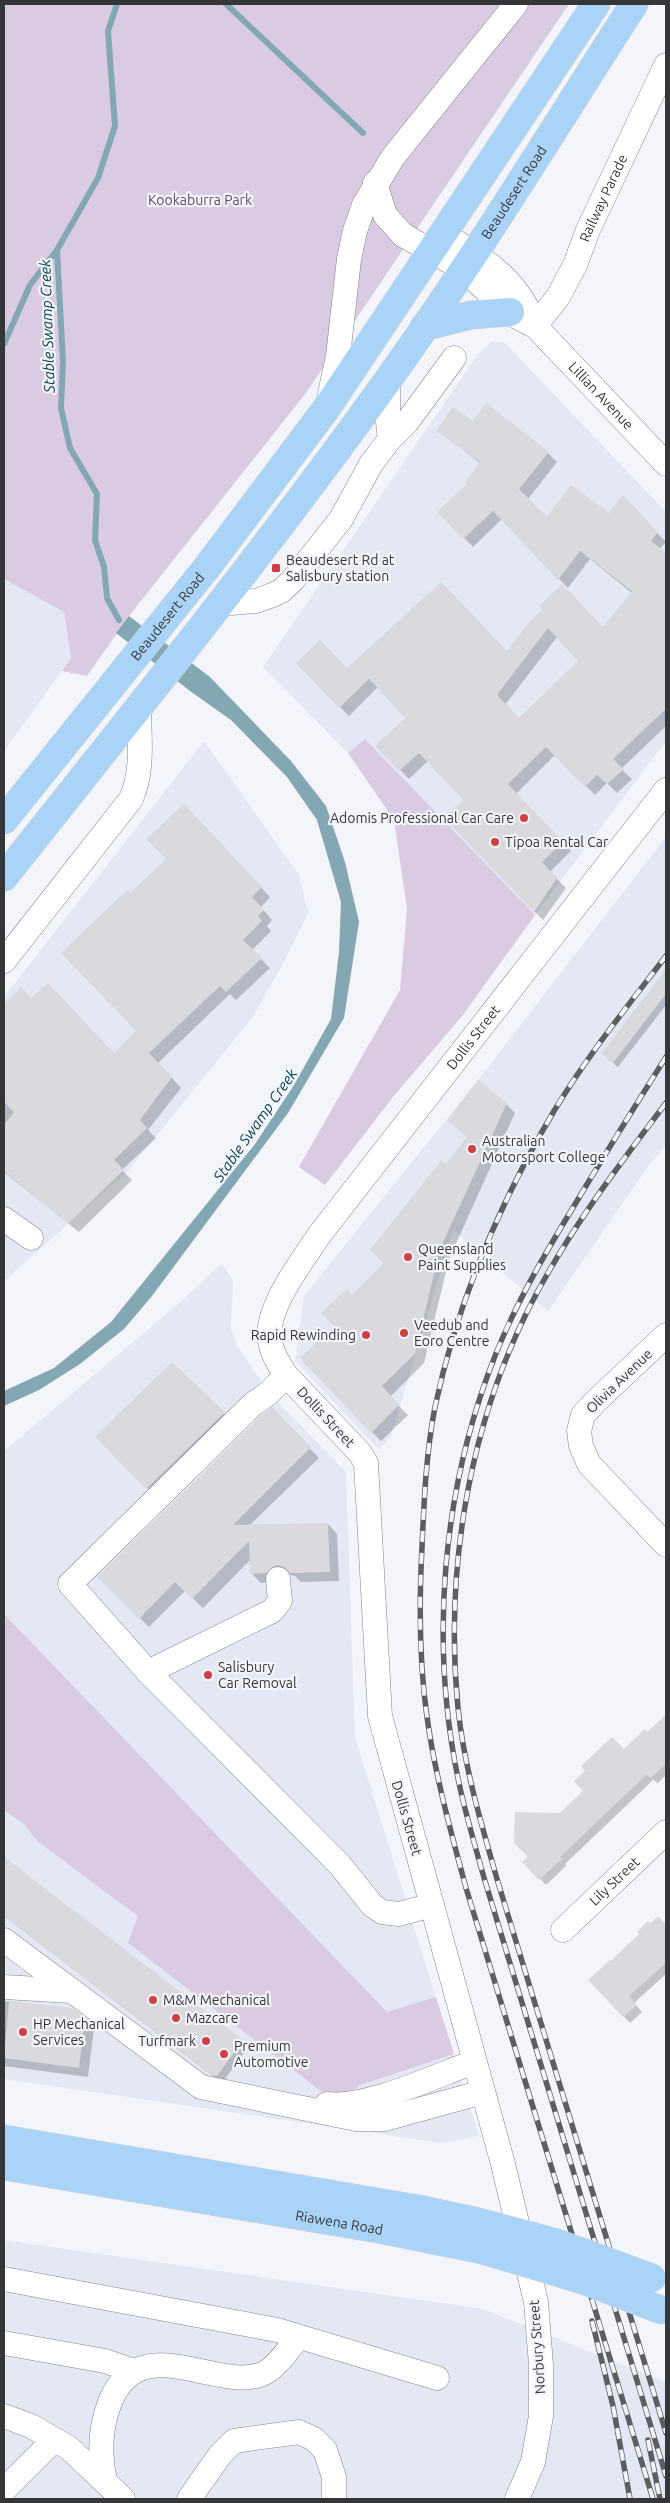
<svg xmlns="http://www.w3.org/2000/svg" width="670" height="2503" font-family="Ubuntu,sans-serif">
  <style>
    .built { fill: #e3e8f4 }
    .green { fill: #dacbe2 }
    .water { fill: #83a8b4 }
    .shadow { fill: #0003; fill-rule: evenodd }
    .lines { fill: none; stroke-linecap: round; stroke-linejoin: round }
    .stream { stroke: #83a8b4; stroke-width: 6 }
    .building { fill: #d9d9de; fill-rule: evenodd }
    .minor-casing { stroke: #838589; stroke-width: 25 }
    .highway-casing { stroke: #d3d3d3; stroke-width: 29 }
    .minor { stroke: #fff; stroke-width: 24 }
    .highway { stroke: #a9d4f8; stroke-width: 28 }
    .rail-casing { stroke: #5d5e61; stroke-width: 5.5 }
    .rail { stroke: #f3f5fa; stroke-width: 4; stroke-dasharray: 11; stroke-linecap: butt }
    .highway-bridge-casing { stroke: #d3d3d3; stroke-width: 29; stroke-linecap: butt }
    .highway-bridge { stroke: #a9d4f8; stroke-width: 28 }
    .poi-dot { fill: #cf4042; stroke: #f3f5fa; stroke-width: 2 }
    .labels { text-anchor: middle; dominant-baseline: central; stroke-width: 4.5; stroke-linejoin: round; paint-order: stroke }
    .street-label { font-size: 14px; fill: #353638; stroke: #f3f5fa }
    .park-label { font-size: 14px; fill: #644872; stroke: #f3f5fa }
    .poi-label { font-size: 14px; fill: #353638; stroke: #f3f5fa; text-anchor: start }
    .water-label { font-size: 15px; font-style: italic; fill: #07404f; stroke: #f3f5fa }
  </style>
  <rect width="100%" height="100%" fill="#f3f5fa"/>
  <g class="built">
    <polygon points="491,342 504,342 666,512 666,741 535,915 365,739 348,753 263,667 478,354"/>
    <polygon points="4,579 64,612 71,658 4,751"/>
    <polygon points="204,741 299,875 308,913 279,971 252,1018 128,1171 4,1281 4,997"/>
    <polygon points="666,837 666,1145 649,1165 548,1311 453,1230 391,1436 379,1450 295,1361 304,1296 478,1080"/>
    <polygon points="222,1263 233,1281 231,1328 237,1345 269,1393 346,1472 355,1737 479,2136 442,2143 4,2079 4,1451 184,1299"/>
    <polygon points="4,2240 483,2309 666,2382 666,2499 4,2499"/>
  </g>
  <g class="green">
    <polygon points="4,4 569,4 306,393 129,616 87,676 62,671 71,658 64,612 4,579"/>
    <polygon points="365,739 535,915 463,1015 393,1097 325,1185 299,1167 400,990 407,909 394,820 348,753"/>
    <polygon points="4,1614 387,2012 436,1997 454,2054 360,2085 339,2105 128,1943 138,1916 37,1841 24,1824 4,1810"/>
  </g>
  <polygon class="water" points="129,616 210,677 291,761 326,806 345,862 359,922 344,1018 288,1113 152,1296 124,1329 80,1364 39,1390 4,1406 4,1391 54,1368 111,1322 255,1144 294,1085 331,1019 339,952 341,902 317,820 287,777 231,720 190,691 116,633"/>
  <g class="shadow">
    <path d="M473 422 548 453 557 462 528 499 548 518 609 515 623 497 666 542 660 549 666 554V726L621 769 632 779 617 793 607 783 595 795 555 755 516 794 571 851 550 872 566 888 543 920 534 911 465 800 428 761 409 779 377 746 407 718 378 687 349 716 340 707 347 670 507 652 532 620 604 629 632 593 590 559 568 588 502 519 473 547 439 512 468 484 481 464 438 430ZM557 637 580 661 519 719 505 705Z"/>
    <polygon points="193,815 270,897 261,907 272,920 267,926 271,931 252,950 270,968 236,1000 230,994 158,1063 181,1088 148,1130 156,1138 122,1170 132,1180 79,1232 4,1172 4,1027 6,1025 4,1022 4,1005 21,989 31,999 114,1054 138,1031 130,895 168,859"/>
    <polygon points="666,972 666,1005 618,1067 602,1054"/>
    <polygon points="506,1104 515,1113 449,1259 424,1363 390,1397 408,1415 381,1441 372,1432 336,1326 353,1296 385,1263 446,1165"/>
    <polygon points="172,1364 233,1423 157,1498 96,1437"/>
    <polygon points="272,1409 319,1458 250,1525 328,1524 337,1534 339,1581 301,1582 295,1576 287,1574 275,1582 261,1583 251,1573 251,1559 203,1608 185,1591 149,1627 99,1577"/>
    <polygon points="666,1717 666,1753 662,1757 666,1762 666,1775 658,1783 653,1780 565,1864 566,1866 546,1885 524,1862 560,1815 624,1751"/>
    <polygon points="4,1858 248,2047 223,2082 219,2081 4,1916"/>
    <polygon points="658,1918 666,1927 666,1974 634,2003 642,2012 630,2023 590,1980"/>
    <polygon points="4,2001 72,2009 84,2018 94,2028 88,2077 4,2066"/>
  </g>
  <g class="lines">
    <g class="stream">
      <polyline points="117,4 108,31 115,126 98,178 57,250 63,362 61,408 70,448 97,494 95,540 104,567 107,598 119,620"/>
      <polyline points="226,4 363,133"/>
      <polyline points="4,344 30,285 57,250"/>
    </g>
  </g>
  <g class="building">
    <path d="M486 403 549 452 519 489 547 517 571 485 609 513 623 495 658 532 651 541 666 553V709L613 759 624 769 607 784 597 775 585 787 546 747 508 784 563 842 542 862 557 878 534 912 444 818 463 800 419 753 399 771 375 746 405 718 369 679 339 708 296 663 320 640 347 668 441 582 507 651 531 620 542 610 539 606 562 584 603 627 632 591 580 551 558 580 493 511 463 539 437 512 467 484 465 482 480 462 436 431 453 407 473 421ZM548 628 578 661 519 718 497 695Z"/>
    <polygon points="184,804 262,887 252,897 264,910 258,916 262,921 243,940 262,958 226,992 220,986 149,1053 172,1077 140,1120 147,1128 114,1160 124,1170 68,1224 4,1171 4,1125 14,1112 4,1102 4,1004 21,987 31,998 48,983 114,1053 136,1031 61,953 127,890 130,893 166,859 146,839"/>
    <polygon points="666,969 666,994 613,1063 601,1054"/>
    <polygon points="478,1080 507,1103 440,1249 415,1354 382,1386 399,1405 371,1433 300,1358 334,1326 321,1313 347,1289 352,1295 384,1263 370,1250 441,1161 446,1164 467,1137 447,1121"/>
    <polygon points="172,1362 225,1412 146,1489 95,1437"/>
    <polygon points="272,1407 311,1447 233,1525 328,1523 330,1572 290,1573 284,1567 277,1565 271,1568 266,1573 250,1574 249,1541 192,1599 175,1582 139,1619 97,1577 262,1415"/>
    <polygon points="666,1715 666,1764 651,1778 646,1775 560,1857 562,1859 539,1880 522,1862 528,1857 514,1843 515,1812 560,1813 583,1791 574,1781 585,1771 581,1766 612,1737 624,1749 645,1729 647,1732"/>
    <polygon points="4,1857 243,2040 217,2076 211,2075 4,1916"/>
    <polygon points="658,1916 666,1925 666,1963 629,1996 637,2005 623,2017 588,1980 610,1960 611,1961 639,1934 637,1932 648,1921 650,1924"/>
    <polygon points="9,2001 72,2008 85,2017 79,2068 4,2058"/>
  </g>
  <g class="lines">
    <defs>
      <g id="minor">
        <path id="s1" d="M375 183 385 215 403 235 463 269 513 315 535 326 666 464"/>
        <path d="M442 233C484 260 517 277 535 326"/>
        <path id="s2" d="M535 326 558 297 575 265 588 230 666 65"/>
        <polyline points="328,403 338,356 349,259 355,231 364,205 393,157 516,4"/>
        <polyline points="390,439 407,422 454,358"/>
        <polyline points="219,604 256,601 270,596 281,591 293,580 341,519 371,464 390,439 388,422 388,379"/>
        <path d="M4 961 131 799C144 770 139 737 139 706"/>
        <polyline points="4,1219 31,1238"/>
        <polyline points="666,1335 595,1402 583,1415 579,1431 581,1446 589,1464 666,1545"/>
        <polyline points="286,1375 269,1393 253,1404 70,1584 148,1672 340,1865 372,1905 382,1912 399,1914 432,1905"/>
        <polyline points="148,1672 272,1611 280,1601 278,1579"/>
        <path id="s3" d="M563 1930 666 1832"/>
        <polyline points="4,1940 201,2087 356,2119 385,2119 483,2092"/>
        <polyline points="4,1987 72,1991"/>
        <path d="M327 2104C366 2109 435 2076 474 2062"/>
        <polyline points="4,2279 277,2330 437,2378"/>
        <polyline points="4,2343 105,2361 134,2371"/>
        <polyline points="4,2416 31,2426 69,2448 123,2499"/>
        <path d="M105 2481C99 2455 100 2428 110 2402 142 2324 224 2399 268 2371 280 2363 290 2347 299 2337"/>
        <polyline points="4,2490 54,2440"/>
        <polyline points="189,2499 220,2455 234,2441 299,2432 314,2439 325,2450 334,2477 334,2499"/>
        <path id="s4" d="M517 2499 533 2462 541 2416V2365L536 2302 503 2164 380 1716 366 1463 360 1453 286 1375C279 1364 272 1354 270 1341 264 1309 303 1260 320 1234L666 790"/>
      </g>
      <g id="highway">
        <polyline points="424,327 471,315 510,312"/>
        <path id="s5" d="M4 820 208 566 326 409 596 4"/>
        <path id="s6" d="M4 877C134 713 266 550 388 380 475 258 553 130 634 4"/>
        <polyline points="4,2139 418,2209 474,2221"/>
        <path id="s7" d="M4 2166 384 2230 483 2250"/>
      </g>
    </defs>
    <use href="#minor" class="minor-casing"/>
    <use href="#highway" class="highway-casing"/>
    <use href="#minor" class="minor"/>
    <use href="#highway" class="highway"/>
    <defs>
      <g id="rail">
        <path d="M666 1057C637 1103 608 1149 580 1196 549 1247 517 1300 495 1356 442 1490 429 1642 459 1783 466 1816 476 1849 485 1881L666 2476"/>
        <path d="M666 1103C615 1170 562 1240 525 1316 467 1436 445 1575 458 1708 464 1766 481 1823 497 1879L666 2433"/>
        <polyline points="592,2321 613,2406 630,2499"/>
        <polyline points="648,2440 660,2499"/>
        <path d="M653 2499 466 1888C451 1832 435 1775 427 1717 419 1661 419 1604 422 1547 424 1501 426 1453 435 1407 457 1304 500 1202 554 1111 587 1056 627 1007 666 956"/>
      </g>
    </defs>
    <use href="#rail" class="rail-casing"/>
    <use href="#rail" class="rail"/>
    <defs>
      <g id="highway-bridge">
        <polyline points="474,2221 557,2243 652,2278"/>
        <polyline points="483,2250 583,2280 661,2310"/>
      </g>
    </defs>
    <use href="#highway-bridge" class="highway-bridge-casing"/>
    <use href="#highway-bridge" class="highway-bridge"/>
  </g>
  <g class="poi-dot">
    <rect x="271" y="563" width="10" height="10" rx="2.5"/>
    <circle cx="524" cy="818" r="5"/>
    <circle cx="495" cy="842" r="5"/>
    <circle cx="472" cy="1149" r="5"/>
    <circle cx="408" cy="1257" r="5"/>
    <circle cx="404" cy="1333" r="5"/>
    <circle cx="366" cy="1335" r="5"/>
    <circle cx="208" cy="1675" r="5"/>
    <circle cx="153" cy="2000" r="5"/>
    <circle cx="176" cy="2018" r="5"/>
    <circle cx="23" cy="2032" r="5"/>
    <circle cx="206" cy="2041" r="5"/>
    <circle cx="224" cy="2054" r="5"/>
  </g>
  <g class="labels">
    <g class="street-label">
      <text stroke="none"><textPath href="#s6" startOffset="854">Beaudesert Road</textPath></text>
      <text stroke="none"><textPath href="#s2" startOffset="146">Railway Parade</textPath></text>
      <text stroke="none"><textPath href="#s1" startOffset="318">Lillian Avenue</textPath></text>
      <text stroke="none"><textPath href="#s5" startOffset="261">Beaudesert Road</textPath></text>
      <text stroke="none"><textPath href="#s4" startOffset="1588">Dollis Street</textPath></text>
      <text transform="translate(619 1381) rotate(-44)">Olivia Avenue</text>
      <text transform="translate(326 1417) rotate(47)">Dollis Street</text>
      <text transform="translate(407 1818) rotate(74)">Dollis Street</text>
      <text stroke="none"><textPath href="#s3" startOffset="71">Lily Street</textPath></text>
      <text stroke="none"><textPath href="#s7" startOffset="340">Riawena Road</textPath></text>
      <text transform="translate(537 2347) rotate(-94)">Norbury Street</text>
    </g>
    <g class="park-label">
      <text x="200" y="200">Kookaburra Park</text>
    </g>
    <g class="poi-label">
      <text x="286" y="560">Beaudesert Rd at<tspan x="286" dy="16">Salisbury station</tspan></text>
      <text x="514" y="818" text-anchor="end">Adomis Professional Car Care</text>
      <text x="505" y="842">Tipoa Rental Car</text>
      <text x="482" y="1141">Australian<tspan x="482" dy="16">Motorsport College</tspan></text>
      <text x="418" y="1249">Queensland<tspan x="418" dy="16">Paint Supplies</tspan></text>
      <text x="414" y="1325">Veedub and<tspan x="414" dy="16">Eoro Centre</tspan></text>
      <text x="356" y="1335" text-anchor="end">Rapid Rewinding</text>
      <text x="218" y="1667">Salisbury<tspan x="218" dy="16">Car Removal</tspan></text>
      <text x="163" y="2000">M&amp;M Mechanical</text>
      <text x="186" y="2018">Mazcare</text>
      <text x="33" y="2024">HP Mechanical<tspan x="33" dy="16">Services</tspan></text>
      <text x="196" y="2041" text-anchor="end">Turfmark</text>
      <text x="234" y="2046">Premium<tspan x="234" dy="16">Automotive</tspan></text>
    </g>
    <g class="water-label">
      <text transform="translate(47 326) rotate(-92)">Stable Swamp Creek</text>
      <text transform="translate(255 1125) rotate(-55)">Stable Swamp Creek</text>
    </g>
  </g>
  <rect width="670" height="2503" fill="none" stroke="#353638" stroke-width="10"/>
</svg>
